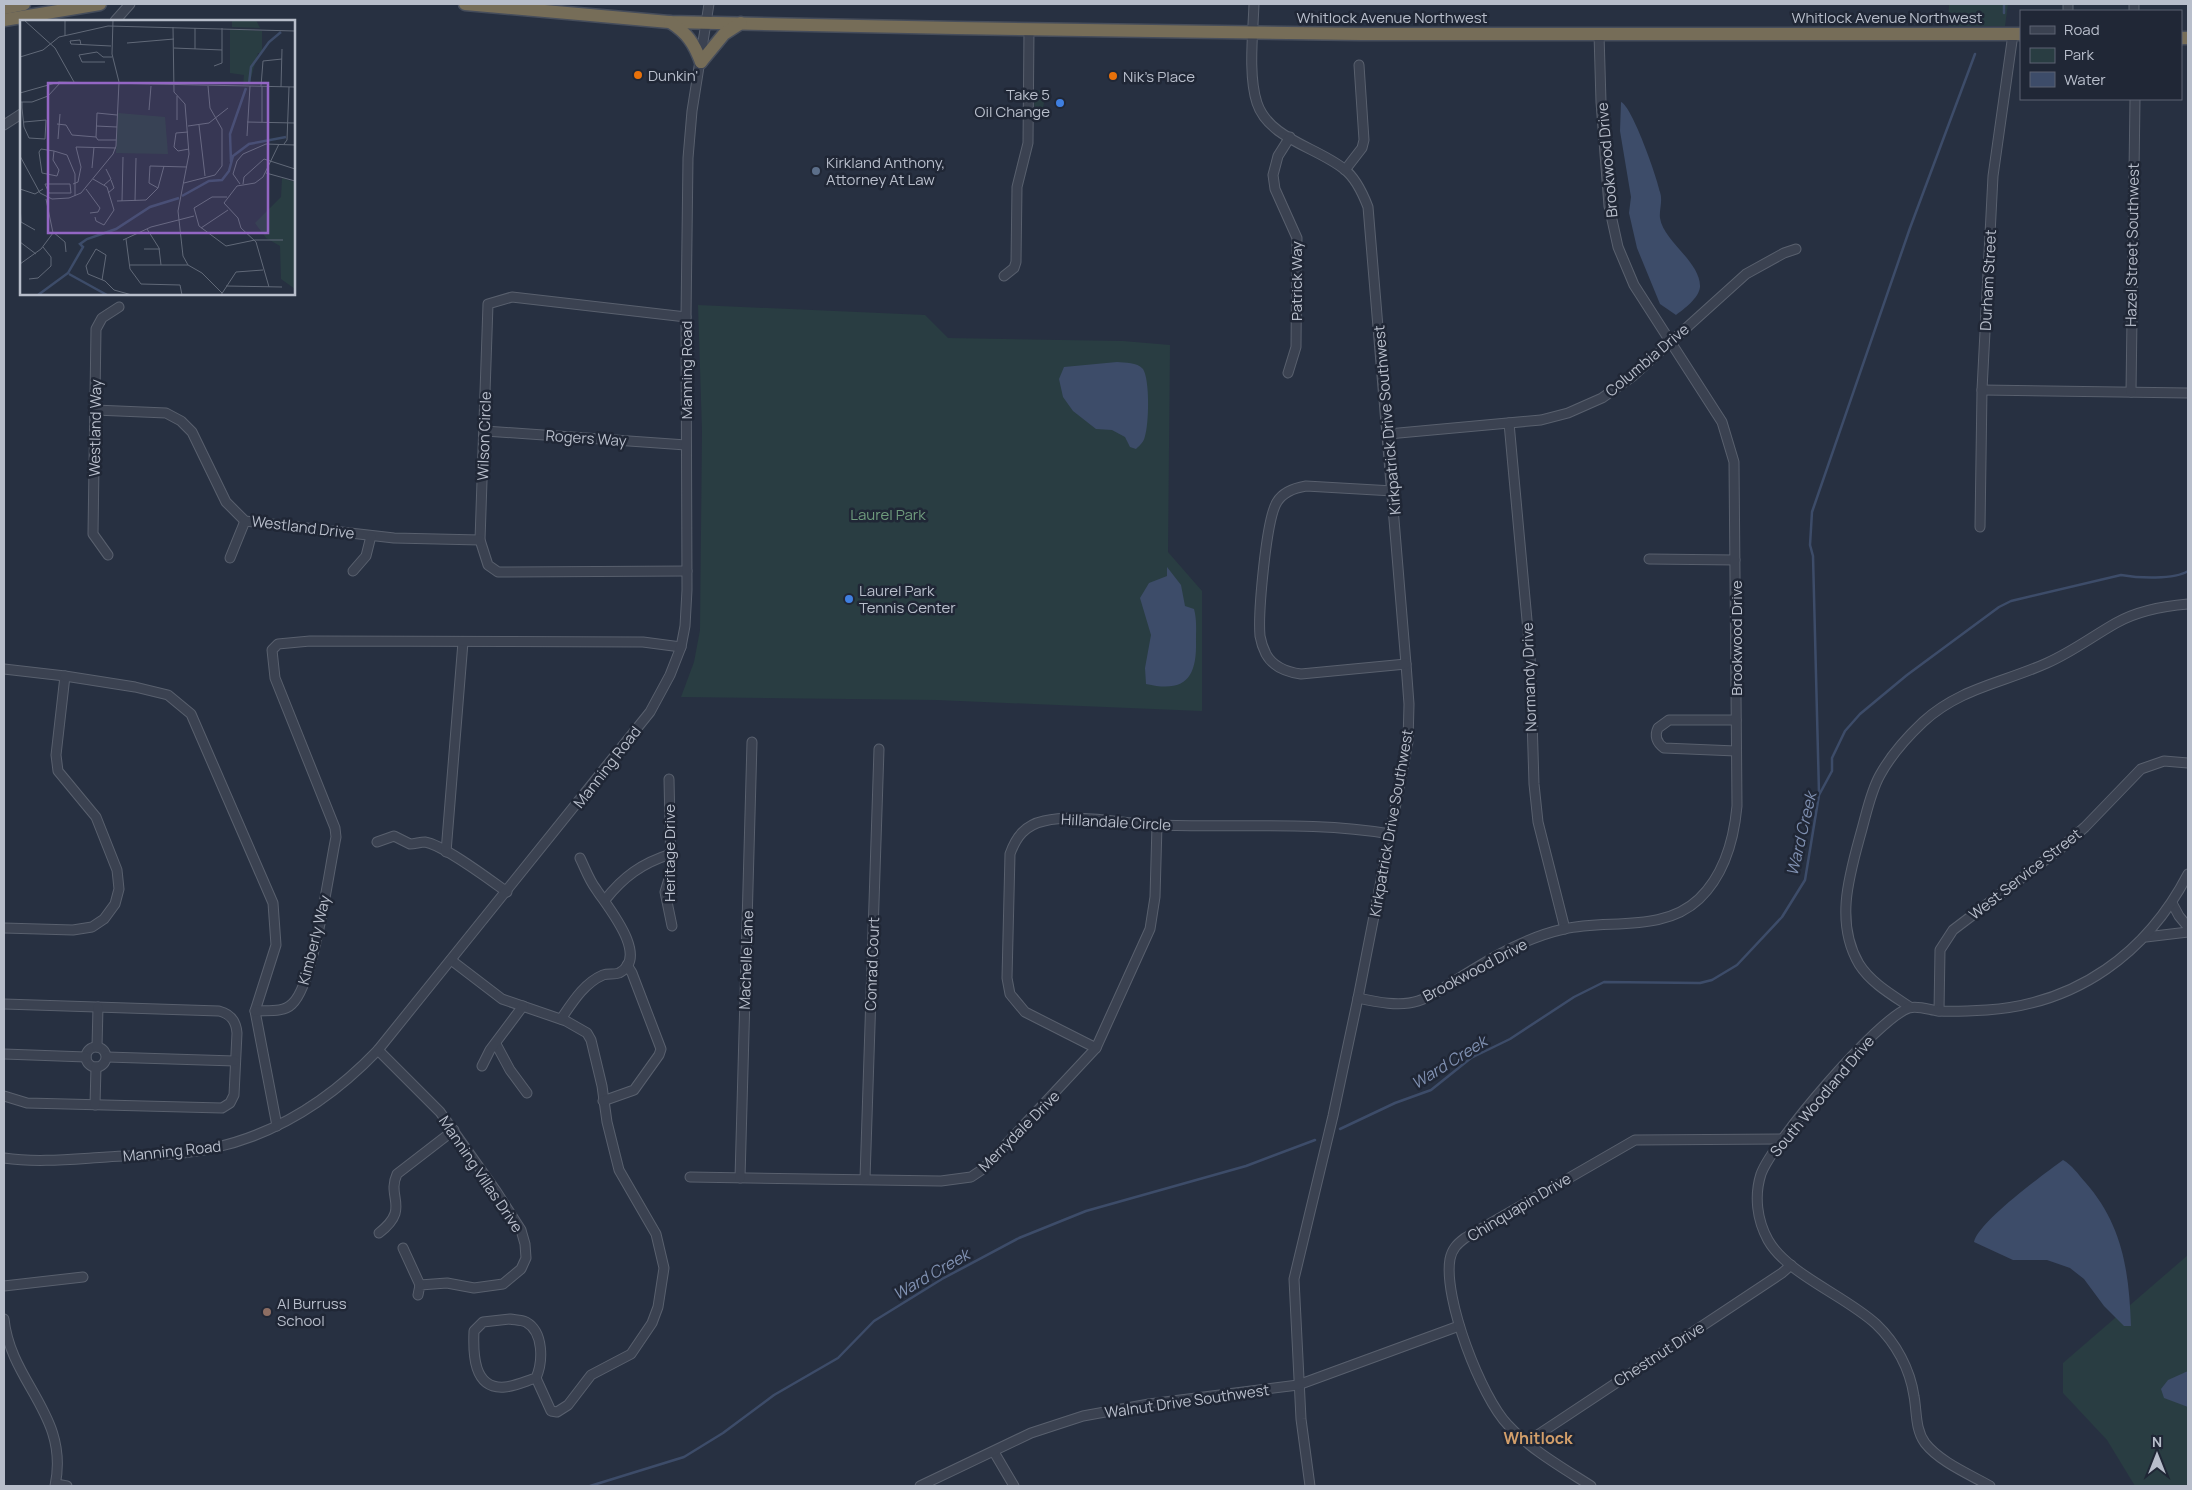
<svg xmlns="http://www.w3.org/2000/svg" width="2192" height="1490" font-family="Manrope,sans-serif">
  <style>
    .green { fill: #293d42 }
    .water { fill: #3d4c69 }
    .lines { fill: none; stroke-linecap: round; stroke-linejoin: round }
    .stream { stroke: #3d4c69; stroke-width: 2.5 }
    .minor-casing { stroke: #59606e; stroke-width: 11 }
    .highway-casing { stroke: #464d5b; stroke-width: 15 }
    .minor { stroke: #3b4251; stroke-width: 9 }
    .highway { stroke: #766d58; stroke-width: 12 }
    .food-dot { fill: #e8710a; stroke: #202736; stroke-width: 2 }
    .shop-dot { fill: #3f7fe0; stroke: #202736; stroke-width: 2 }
    .service-dot { fill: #5c6f8a; stroke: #202736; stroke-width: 2 }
    .education-dot { fill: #8d6e63; stroke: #202736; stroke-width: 2 }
    .labels { text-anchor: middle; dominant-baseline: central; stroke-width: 5; stroke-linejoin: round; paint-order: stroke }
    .street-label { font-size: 15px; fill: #b8becb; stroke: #202736 }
    .poi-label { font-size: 15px; fill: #b8becb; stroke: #202736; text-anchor: start }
    .park-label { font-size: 15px; fill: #6f9b7d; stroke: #202736 }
    .water-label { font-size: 16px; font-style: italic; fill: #8091b2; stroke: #202736 }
    .neighbourhood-label { font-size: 16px; font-weight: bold; fill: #d39f6a; stroke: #202736 }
    .inset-river { fill: none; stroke: #3d4c69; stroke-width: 2.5 }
    .inset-road { fill: none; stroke: #616978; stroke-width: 1 }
    .view { fill: #9366c4; fill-opacity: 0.15; stroke: #9366c4; stroke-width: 2.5 }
    .inset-edge { fill: none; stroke: #b8becb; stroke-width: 2.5 }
  </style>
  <rect width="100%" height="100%" fill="#273041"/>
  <g class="green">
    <polygon points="1949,4 2008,4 2005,26 1948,26"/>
    <path d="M1037 90 1042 91C1045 96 1045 108 1040 112H1037C1033 107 1033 95 1037 90Z"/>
    <polygon points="698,305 925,315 948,338 1123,341 1170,345 1168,552 1202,591 1202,711 936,700 681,697 694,662 700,630 702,431"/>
    <polygon points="2188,1255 2188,1486 2135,1486 2107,1440 2063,1393 2063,1363"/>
  </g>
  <g class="water">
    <path d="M1621 102C1632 106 1657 177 1660 192 1663 201 1659 210 1660 218 1663 241 1701 262 1700 287 1699 298 1684 309 1676 315L1660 304 1637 248 1629 213 1631 197 1620 131Z"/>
    <path d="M1117 362C1125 363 1137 362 1143 369 1150 380 1149 424 1145 436 1144 442 1140 445 1136 449L1130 447 1125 437 1112 430 1096 429 1073 411 1063 397 1059 379 1064 367Z"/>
    <path d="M1167 567 1181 585 1185 606 1194 609C1197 620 1196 631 1196 641 1197 678 1185 693 1146 684L1145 668 1151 635 1140 598 1149 583 1167 576Z"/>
    <path d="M2063 1160C2072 1165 2078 1174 2085 1182 2123 1225 2129 1272 2131 1326H2124L2104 1306 2084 1279 2070 1268 2047 1260H2013L1974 1242C1978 1222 2044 1174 2063 1160Z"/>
    <polygon points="2188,1371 2188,1407 2164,1398 2161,1389 2168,1380"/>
  </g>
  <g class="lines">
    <g class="stream">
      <polyline points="2004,4 2004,13"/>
      <polyline points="1819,793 1813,556 1810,545 1812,512 1910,228 1975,54"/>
      <path d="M1340 1129 1395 1103 1431 1090 1471 1058 1510 1039 1574 997 1604 982 1700 983 1712 980 1737 965 1782 917 1805 880 1819 795 1832 771V758L1845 731 1860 714 1907 675 1999 607 2011 601 2121 575C2138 578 2174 580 2188 571"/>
      <polyline points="590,1486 684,1457 723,1433 774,1395 838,1358 874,1321 942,1279 1019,1238 1086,1211 1246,1166 1315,1140"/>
    </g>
    <defs>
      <g id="minor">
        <path d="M1254 4C1253 33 1248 76 1257 103 1269 139 1317 147 1344 169 1356 178 1363 194 1368 207L1406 664 1409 704 1408 742 1358 998 1333 1116 1294 1279 1301 1419 1310 1486"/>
        <polyline points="2068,4 2068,11"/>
        <polyline points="2134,11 2134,4"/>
        <polyline points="115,21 130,4"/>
        <polyline points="4,125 21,114"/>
        <polyline points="1345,170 1362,148 1364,140 1359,65"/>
        <polyline points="1004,276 1014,268 1016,262 1017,187 1028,143 1029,29"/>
        <polyline points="686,317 512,297 488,304 480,540 488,565 498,572 687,571"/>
        <polyline points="1288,373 1296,347 1297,238 1275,189 1273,175 1278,156 1290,137"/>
        <polyline points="1982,390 2188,393"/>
        <polyline points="2131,392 2135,99"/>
        <polyline points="95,410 166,413 181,421 192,432 226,502 245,521 394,538 480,540"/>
        <polyline points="1509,423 1530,653 1534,784 1538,822 1565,929"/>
        <polyline points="485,431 686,445"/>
        <polyline points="1388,434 1541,420 1568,413 1602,398 1633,376 1746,274 1784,253 1796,249"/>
        <path d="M1393 491 1306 486C1294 488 1283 492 1277 502 1266 519 1258 614 1260 636 1261 642 1263 648 1266 654 1273 667 1287 672 1301 674L1406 664"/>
        <polyline points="1980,527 1982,390 1993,176 2013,34"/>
        <polyline points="108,555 93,534 96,329 102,318 119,307"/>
        <polyline points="230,558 245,521"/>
        <polyline points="1649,559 1735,560"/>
        <polyline points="353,571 366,556 371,536"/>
        <polyline points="4,669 65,676 56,755 58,771 96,817 117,870 119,889 115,904 104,919 92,927 73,930 4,928"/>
        <polyline points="65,676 135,687 168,695 191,714 273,903 276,945 255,1011 277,1126"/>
        <path d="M1736 720H1669L1658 728C1654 736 1657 743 1664 748L1736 751"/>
        <polyline points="669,779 671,872 665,892 672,926"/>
        <path d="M377 842 394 836 410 844C415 844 420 842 425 842 444 845 490 880 507 892"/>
        <polyline points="446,852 463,642"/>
        <path d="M605 900C623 877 642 863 671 854"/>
        <polyline points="2172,903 2179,916 2188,927"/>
        <polyline points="2146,937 2188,932"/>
        <polyline points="451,960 502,999 566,1021 587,1033 591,1040 602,1086 607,1122 619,1170 656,1234 664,1268 658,1307 652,1323 631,1354 591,1375 568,1405 557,1412 551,1411 536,1378"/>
        <path d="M1358 998C1376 1002 1400 1007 1418 1001 1434 996 1447 985 1461 977 1493 957 1527 937 1564 929 1609 919 1663 933 1699 899 1724 875 1734 839 1737 806L1734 462 1722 422 1634 285 1618 247 1609 206 1601 102 1599 34"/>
        <path d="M4 1004 219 1011C231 1014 236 1021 237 1033L234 1095 230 1103 222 1108 27 1103 4 1096"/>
        <path d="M1910 1007C1892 995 1871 983 1859 964 1834 921 1850 873 1862 829 1867 811 1871 791 1880 775 1891 755 1906 738 1923 722 1960 688 2003 683 2047 663 2072 652 2093 636 2116 623 2137 611 2164 606 2188 604"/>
        <path d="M255 1011C267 1010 283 1013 292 1004 314 985 329 870 336 837L335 828 275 678 272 650 278 644 310 641 643 642 681 647"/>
        <polyline points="1939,1011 1940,950 1953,930 2061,848 2085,827 2141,769 2164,761 2188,763"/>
        <path d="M561 1019C572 1003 584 983 603 975 608 973 614 975 619 973 651 957 606 905 596 889 589 880 585 868 580 858"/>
        <polyline points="496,1044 510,1070 527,1093"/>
        <circle cx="96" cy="1057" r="10"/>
        <polyline points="97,1047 98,1007"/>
        <path d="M1096 1048 1025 1012 1010 994 1007 978 1010 854C1016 837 1025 825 1044 821 1080 813 1121 824 1158 825 1235 828 1314 821 1390 834"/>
        <polyline points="378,1050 440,1112 496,1191 521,1230 525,1244 526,1258 521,1269 503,1284 474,1288 447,1283 420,1285 418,1295"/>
        <polyline points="4,1054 86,1057"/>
        <polyline points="107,1057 235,1061"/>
        <polyline points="482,1066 490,1050 523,1006"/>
        <polyline points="603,1101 634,1090 659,1055 661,1049 632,973 627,965"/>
        <polyline points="95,1105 96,1067"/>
        <path d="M4 1158C37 1163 73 1159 107 1157 142 1155 179 1156 213 1148 278 1134 332 1098 378 1050L650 712 670 675 681 647 685 626 687 590 686 317 688 158 692 111 709 4"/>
        <polyline points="690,1177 941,1181 971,1177 983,1169 1096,1048 1150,929 1155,897 1157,825"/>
        <polyline points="740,1178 752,742"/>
        <polyline points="865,1179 879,749"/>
        <path d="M379 1233C411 1208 386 1198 397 1174L454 1130"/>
        <polyline points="403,1248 420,1285"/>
        <polyline points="4,1286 83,1277"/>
        <path d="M4 1319C11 1384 70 1415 55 1486"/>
        <path d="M510 1319C515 1320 521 1320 526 1322 544 1332 543 1362 536 1378 526 1381 515 1386 505 1387 473 1390 473 1353 474 1331L483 1322Z"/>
        <polyline points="1527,1442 1782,1273 1791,1265"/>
        <polyline points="994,1452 1014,1486"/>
        <polyline points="56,1484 67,1486"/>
        <polyline points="920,1486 1031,1433 1083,1416 1149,1404 1298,1385 1459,1326"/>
        <path d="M1591 1486C1563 1468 1531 1450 1508 1425 1481 1397 1443 1298 1450 1259 1452 1249 1457 1244 1465 1238L1635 1140 1782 1139"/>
        <path d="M1990 1486C1969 1474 1940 1462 1925 1443 1915 1429 1917 1412 1914 1396 1910 1369 1896 1343 1876 1324 1846 1296 1787 1274 1768 1240 1757 1220 1754 1196 1761 1174 1772 1143 1878 1018 1909 1008 1917 1005 1930 1010 1938 1011 1954 1012 1971 1011 1987 1010 2077 1004 2147 953 2188 874"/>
      </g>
      <g id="highway">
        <polyline points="465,4 669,22 956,28 1360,34 2021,34"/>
        <polyline points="4,8 24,4"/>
        <polyline points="4,20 100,4"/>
        <path d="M670 22C687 33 694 43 701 62"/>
        <polyline points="2181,38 2188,38"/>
        <polyline points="701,62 724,34 741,23"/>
      </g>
    </defs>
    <use href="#minor" class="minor-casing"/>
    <use href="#highway" class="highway-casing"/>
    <use href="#minor" class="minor"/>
    <use href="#highway" class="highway"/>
  </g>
  <g class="food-dot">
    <circle cx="638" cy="75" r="5"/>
    <circle cx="1113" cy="76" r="5"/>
  </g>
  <g class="shop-dot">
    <circle cx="1060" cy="103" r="5"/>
    <circle cx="849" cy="599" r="5"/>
  </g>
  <circle class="service-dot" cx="816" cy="171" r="5"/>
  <circle class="education-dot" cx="267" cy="1312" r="5"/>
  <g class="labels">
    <g class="street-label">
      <text x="1392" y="17">Whitlock Avenue Northwest</text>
      <text x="1887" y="17">Whitlock Avenue Northwest</text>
      <text transform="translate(1607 160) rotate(-95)">Brookwood Drive</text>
      <text transform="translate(2132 245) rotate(-89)">Hazel Street Southwest</text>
      <text transform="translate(1988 280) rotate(-87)">Durham Street</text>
      <text transform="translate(1296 281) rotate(-90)">Patrick Way</text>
      <text transform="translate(1647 360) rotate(-40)">Columbia Drive</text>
      <text transform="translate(686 370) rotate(-90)">Manning Road</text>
      <text transform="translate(1387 420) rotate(-95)">Kirkpatrick Drive Southwest</text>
      <text transform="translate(95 428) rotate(-89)">Westland Way</text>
      <text transform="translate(484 436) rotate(-88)">Wilson Circle</text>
      <text transform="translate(586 438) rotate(4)">Rogers Way</text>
      <text transform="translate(303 527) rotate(7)">Westland Drive</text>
      <text transform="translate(1736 638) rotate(-90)">Brookwood Drive</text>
      <text transform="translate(1529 677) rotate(-92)">Normandy Drive</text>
      <text transform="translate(607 767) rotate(-52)">Manning Road</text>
      <text transform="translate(1116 822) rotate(3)">Hillandale Circle</text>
      <text transform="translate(1391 823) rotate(-80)">Kirkpatrick Drive Southwest</text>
      <text transform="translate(669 853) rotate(-90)">Heritage Drive</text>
      <text transform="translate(2025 874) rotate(-38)">West Service Street</text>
      <text transform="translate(314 940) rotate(-76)">Kimberly Way</text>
      <text transform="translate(746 960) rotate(-88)">Machelle Lane</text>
      <text transform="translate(872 964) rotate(-88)">Conrad Court</text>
      <text transform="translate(1475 970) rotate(-28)">Brookwood Drive</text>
      <text transform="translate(1822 1096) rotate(-50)">South Woodland Drive</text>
      <text transform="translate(1019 1131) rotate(-45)">Merrydale Drive</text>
      <text transform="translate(172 1151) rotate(-6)">Manning Road</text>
      <text transform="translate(481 1174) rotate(56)">Manning Villas Drive</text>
      <text transform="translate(1519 1207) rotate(-31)">Chinquapin Drive</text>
      <text transform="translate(1659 1354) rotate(-33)">Chestnut Drive</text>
      <text transform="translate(1187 1401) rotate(-8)">Walnut Drive Southwest</text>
    </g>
    <g class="poi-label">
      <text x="648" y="75">Dunkin'</text>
      <text x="1123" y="76">Nik's Place</text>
      <text x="1050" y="94" text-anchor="end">Take 5<tspan x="1050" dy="17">Oil Change</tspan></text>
      <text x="826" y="162">Kirkland Anthony,<tspan x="826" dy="17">Attorney At Law</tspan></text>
      <text x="859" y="590">Laurel Park<tspan x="859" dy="17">Tennis Center</tspan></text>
      <text x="277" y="1303">Al Burruss<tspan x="277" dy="17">School</tspan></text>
    </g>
    <g class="park-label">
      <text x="888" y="514">Laurel Park</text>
    </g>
    <g class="water-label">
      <text transform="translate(1801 834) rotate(-77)">Ward Creek</text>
      <text transform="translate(1449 1062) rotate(-32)">Ward Creek</text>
      <text transform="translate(931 1274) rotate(-30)">Ward Creek</text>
    </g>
    <g class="neighbourhood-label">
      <text x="1538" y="1438">Whitlock</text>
    </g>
  </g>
  <g transform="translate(20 20)">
    <rect width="275" height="275" fill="#273041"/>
    <path d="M212 0H236L240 8 212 7ZM210 9 242 11V33H238L229 65H223L224 55 210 53ZM98 93 145 97 148 134 96 133ZM262 158 275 162V269L261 259 260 226 246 218 235 203 261 177Z" fill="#293d42"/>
    <path class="inset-river" d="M229 64 231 47 249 22 261 12M211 142 210 114 226 68M162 176 189 161 202 160 209 151 213 136 229 124 266 117M49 254 87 275M18 275 48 253 63 227 60 224 67 219 96 209 130 187 159 178"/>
    <path class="inset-road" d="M4 0 35 28 54 62M45 0V16M153 7 154 72 165 84 169 134 158 191 163 236 168 245 182 253 202 273M175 8V29M107 23 154 19M61 25 60 20 50 21 51 24 91 26M154 28 202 30M0 37 23 30 39 17 88 6 275 11M85 42H62L59 35 77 32 83 37H92M194 46 202 43V8M241 66 243 41 262 39M261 67 262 29M0 73 39 62 275 67M0 82H12L28 76 41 62M2 82V88L4 107 9 118 25 119 26 100 4 102M129 90 131 66M157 100V76M227 102 275 103M242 102V66M37 104 46 105 52 115 76 117M179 105 185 156M76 106 97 107M168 106 189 103 208 88M168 112 156 113 154 127 158 131 169 129M227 116 230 66M38 119 40 94M96 120H78L76 117 77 93 97 95M264 124 267 120 269 67M21 129 34 131 33 140 39 150 37 156 22 153 19 132ZM34 131 47 135 55 154V176M0 136 20 173 32 179 49 178 61 173 93 134 96 126 99 62 92 34 93 0M72 148 74 127M246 153 275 161M73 159 87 167 94 190 84 205 76 201 75 197M164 163 195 155 202 146V109L190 88 188 66M25 164H50L51 173H29ZM53 164 58 162 61 147 56 127 96 128M220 164 213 154 217 141 223 134 246 124 275 125M223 164 224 157 244 139 275 149M84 165 91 159 86 149M138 168 129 163 130 146 167 147M0 169 15 174 23 169M66 169 80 188 78 192 70 193M88 173 94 168 91 160M207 177H192L174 188 179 206 206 226 235 220H263M97 181 126 180 138 168 144 146M102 181 103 137M115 181 116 138M0 184 1 202M1 202 15 210M181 208 208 190M127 209 139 228 141 245M33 212 45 222 46 232M106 219 110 249 121 264 160 265 162 275M103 220 131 207 174 196M0 222 16 234M124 229H140M0 244 21 229 33 213 26 179M110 245H168M9 259 18 258 31 246V237L23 227M82 260 86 235 76 229 66 246 68 254 85 261 94 270 112 275M206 266 262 267M249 267 236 222 221 208 218 198 204 183 217 166 235 163 243 157 259 124M38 275H69M201 275 216 252 243 250"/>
    <path class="view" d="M28 63H248V213H28Z"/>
    <rect width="275" height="275" class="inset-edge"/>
  </g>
  <rect width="2192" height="1490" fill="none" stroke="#b8becb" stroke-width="10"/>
  <rect x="2020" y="10" width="162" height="90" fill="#202736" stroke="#5d6372"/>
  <rect x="2030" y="26" width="25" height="8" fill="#3b4251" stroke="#5d6372"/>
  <text x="2064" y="35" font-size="15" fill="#b8becb">Road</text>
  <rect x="2030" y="48" width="25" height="15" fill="#293d42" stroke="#5d6372"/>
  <text x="2064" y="60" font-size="15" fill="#b8becb">Park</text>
  <rect x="2030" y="72" width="25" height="15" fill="#3d4c69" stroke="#5d6372"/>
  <text x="2064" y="85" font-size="15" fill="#b8becb">Water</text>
  <g transform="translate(2157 1455)" stroke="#202736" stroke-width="4" paint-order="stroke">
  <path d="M0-4L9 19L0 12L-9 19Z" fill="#b8becb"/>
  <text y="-8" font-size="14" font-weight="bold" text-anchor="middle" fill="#b8becb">N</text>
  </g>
</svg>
